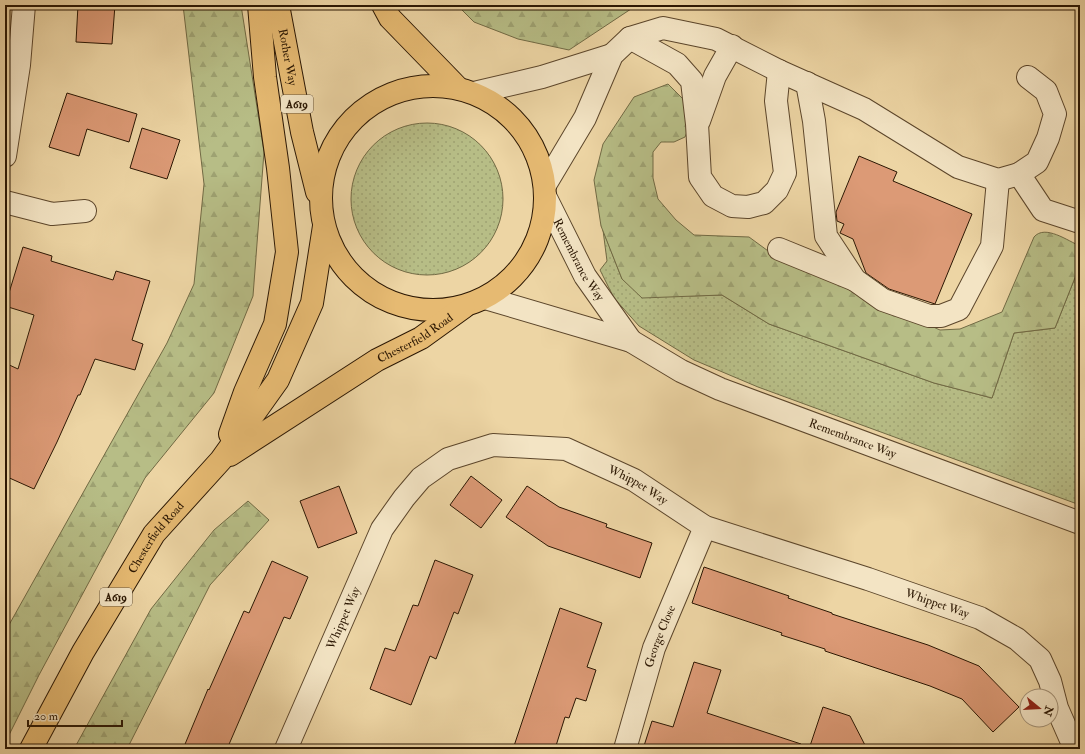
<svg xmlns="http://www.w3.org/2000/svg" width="1085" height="754" font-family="'IM FELL Double Pica',serif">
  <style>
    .grass { fill: url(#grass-dots); stroke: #716a44 }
    .forest { fill: url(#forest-firs); stroke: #716a44 }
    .building { fill: #dc9a76; stroke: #2b1703 }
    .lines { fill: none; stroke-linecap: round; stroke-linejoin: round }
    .minor-casing { stroke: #5c462b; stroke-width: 24 }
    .highway-casing { stroke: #2b1703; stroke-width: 24 }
    .minor { stroke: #f3e4c4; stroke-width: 22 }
    .highway { stroke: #e6ba72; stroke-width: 22 }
    .labels { text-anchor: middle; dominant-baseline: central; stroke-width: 3.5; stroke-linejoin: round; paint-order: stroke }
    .shield { fill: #f3e4c4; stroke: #67543d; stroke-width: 1 }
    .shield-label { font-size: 11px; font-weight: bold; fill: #2b1703 }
    .street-label { font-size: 12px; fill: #2b1703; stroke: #f3e4c4 }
  </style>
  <defs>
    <pattern id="grass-dots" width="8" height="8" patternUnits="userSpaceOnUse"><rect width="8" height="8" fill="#b7bd86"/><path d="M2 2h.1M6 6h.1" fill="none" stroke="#9ea272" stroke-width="1.8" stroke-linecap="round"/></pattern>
    <pattern id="forest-firs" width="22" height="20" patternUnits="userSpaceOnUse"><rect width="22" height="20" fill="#b7bd86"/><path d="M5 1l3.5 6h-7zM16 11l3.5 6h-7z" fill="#9ea272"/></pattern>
  </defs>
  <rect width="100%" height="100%" fill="#edd5a4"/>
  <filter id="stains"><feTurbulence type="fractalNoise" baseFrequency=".005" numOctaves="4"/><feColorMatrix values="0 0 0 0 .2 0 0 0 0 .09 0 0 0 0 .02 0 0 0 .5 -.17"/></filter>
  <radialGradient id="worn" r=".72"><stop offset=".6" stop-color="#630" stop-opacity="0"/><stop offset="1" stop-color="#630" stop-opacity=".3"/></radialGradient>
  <g class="grass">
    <circle cx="427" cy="199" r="76"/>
    <polygon points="603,230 622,279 690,296 722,295 769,324 934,383 992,398 1014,333 1055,328 1080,265 1080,505 758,387 694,360 639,326 614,298 600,270 607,261"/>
  </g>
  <g class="forest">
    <polygon points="183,5 241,5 264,152 253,296 214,393 145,478 39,675 5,743 5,632 167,343 194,284 204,184"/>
    <polygon points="457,5 637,5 569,50 518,39 474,22"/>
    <path d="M668 84 684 100 691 122 685 137 674 142H661L653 152V178L658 199 676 220 694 235 749 237 775 256 940 330 960 329 1002 312 1034 237C1045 224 1068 241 1080 246V265L1055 328 1014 333 992 398 934 383 769 324 722 295 642 298 622 279 601 226 594 180 603 144 634 97Z"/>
    <polygon points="248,501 269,520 210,585 127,749 74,749 151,609 214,530"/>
  </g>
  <g class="building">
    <polygon points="78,5 115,5 112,44 76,42"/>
    <polygon points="67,93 137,114 129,142 87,129 79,156 49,147"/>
    <polygon points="142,128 180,140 167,179 130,168"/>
    <polygon points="859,156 897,172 893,181 972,214 935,304 889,289 866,273 853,239 840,233 844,224 837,221 836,212"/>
    <polygon points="23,247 52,256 51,261 113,280 116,271 150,281 132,340 143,344 135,370 95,359 80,395 78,395 57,442 34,489 5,476 5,363 18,369 34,315 5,306"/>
    <polygon points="471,476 502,500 481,528 450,505"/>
    <polygon points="339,486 357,533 318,548 300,501"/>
    <polygon points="527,486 559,507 607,524 606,527 652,543 640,578 548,546 506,517"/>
    <polygon points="435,560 473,575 458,614 454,612 436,659 430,656 411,705 370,689 385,648 395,651 413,605 418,606"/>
    <polygon points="272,561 308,577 290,619 284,617 227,749 183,749 208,689 209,690 244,611 249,613"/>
    <polygon points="704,567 789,596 788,598 832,613 832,614 928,645 979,666 1019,707 993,732 962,699 930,686 825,651 825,649 781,635 782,633 692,603"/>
    <polygon points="560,608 602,623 587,667 596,670 586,701 576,698 569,718 565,717 555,749 513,749"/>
    <polygon points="694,662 721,670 707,713 801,744 801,749 643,749 652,721 673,727"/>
    <polygon points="823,707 850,716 867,749 809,749"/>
  </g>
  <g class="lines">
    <defs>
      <g id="minor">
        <polyline points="630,38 677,64 692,81 697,124 700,177 713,196 732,206 748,207 764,203 777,190 785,173 776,101 779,71"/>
        <polyline points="807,83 814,121 826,236 855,280 883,300 929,316 941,316 959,309 992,246 998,180"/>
        <polyline points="474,93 542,77 612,55"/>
        <polyline points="699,121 715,76 732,46"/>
        <polyline points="5,156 19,65 24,5"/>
        <polyline points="1019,174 1043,210 1080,222"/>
        <polyline points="545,185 585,118 612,55 630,38 663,28 716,39 779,71 864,109 958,167 998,180 1019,174 1037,162 1048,138 1055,114 1046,91 1028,77"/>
        <path id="s1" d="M545 196 585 276 631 341"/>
        <polyline points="5,202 52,214 85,211"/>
        <polyline points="779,249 855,280"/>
        <path id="s2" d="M485 298 631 341 681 371 720 389 1080 523"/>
        <path id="s3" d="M286 749 382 529 404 498 421 478 448 459 493 445 566 449 634 480 705 527 868 579 980 618 1017 639 1040 659 1050 681 1057 708 1075 749"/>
        <path id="s4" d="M625 749 654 648 705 527"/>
      </g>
      <g id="highway">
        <path id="s5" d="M278 5 302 132 317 192"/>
        <polyline points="383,5 390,18 458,88"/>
        <circle cx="433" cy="198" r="112"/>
        <polyline points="230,434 245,392 275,324 287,252 278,168 265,77 259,5"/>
        <path id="s6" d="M230 455 377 360 421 338 464 307"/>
        <path id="s7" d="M31 749 83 652 154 534 221 460 278 380 312 303 324 226"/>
      </g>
    </defs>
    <use href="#minor" class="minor-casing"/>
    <use href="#highway" class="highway-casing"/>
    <use href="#minor" class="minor"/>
    <use href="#highway" class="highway"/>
  </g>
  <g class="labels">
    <g class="shield">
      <rect x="281" y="95" width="32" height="18" rx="3"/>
      <rect x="100" y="588" width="32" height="18" rx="3"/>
    </g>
    <g class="shield-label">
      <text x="297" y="104">A619</text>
      <text x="116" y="597">A619</text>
    </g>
    <g class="street-label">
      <text stroke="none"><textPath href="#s5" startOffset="53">Rother Way</textPath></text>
      <text stroke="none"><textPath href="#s1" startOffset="72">Remembrance Way</textPath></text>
      <text stroke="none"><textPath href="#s6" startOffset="219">Chesterfield Road</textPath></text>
      <text stroke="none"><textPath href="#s2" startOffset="395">Remembrance Way</textPath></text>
      <text stroke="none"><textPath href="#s3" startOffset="538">Whippet Way</textPath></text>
      <text stroke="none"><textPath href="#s7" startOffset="246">Chesterfield Road</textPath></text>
      <text stroke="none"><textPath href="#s3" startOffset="862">Whippet Way</textPath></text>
      <text stroke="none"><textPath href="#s3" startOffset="143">Whippet Way</textPath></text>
      <text stroke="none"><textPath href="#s4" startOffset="118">George Close</textPath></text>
    </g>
  </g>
  <rect width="1085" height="754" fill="none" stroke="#edd5a4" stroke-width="20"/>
  <rect x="6" y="6" width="1073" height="742" fill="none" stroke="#2b1703" stroke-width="2"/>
  <rect x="10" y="10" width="1065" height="734" fill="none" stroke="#2b1703"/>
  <g transform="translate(1039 708) rotate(108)"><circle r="19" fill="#f3e4c4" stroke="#a39277"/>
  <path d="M0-3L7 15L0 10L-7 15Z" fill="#8f2418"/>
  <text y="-6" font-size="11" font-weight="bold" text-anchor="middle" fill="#2b1703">N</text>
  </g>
  <path d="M28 720v6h94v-6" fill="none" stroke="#2b1703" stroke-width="2"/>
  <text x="34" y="720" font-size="12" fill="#2b1703" stroke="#f3e4c4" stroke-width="3" paint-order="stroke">20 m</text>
  <rect width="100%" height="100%" filter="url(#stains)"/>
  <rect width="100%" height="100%" fill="url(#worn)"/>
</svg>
